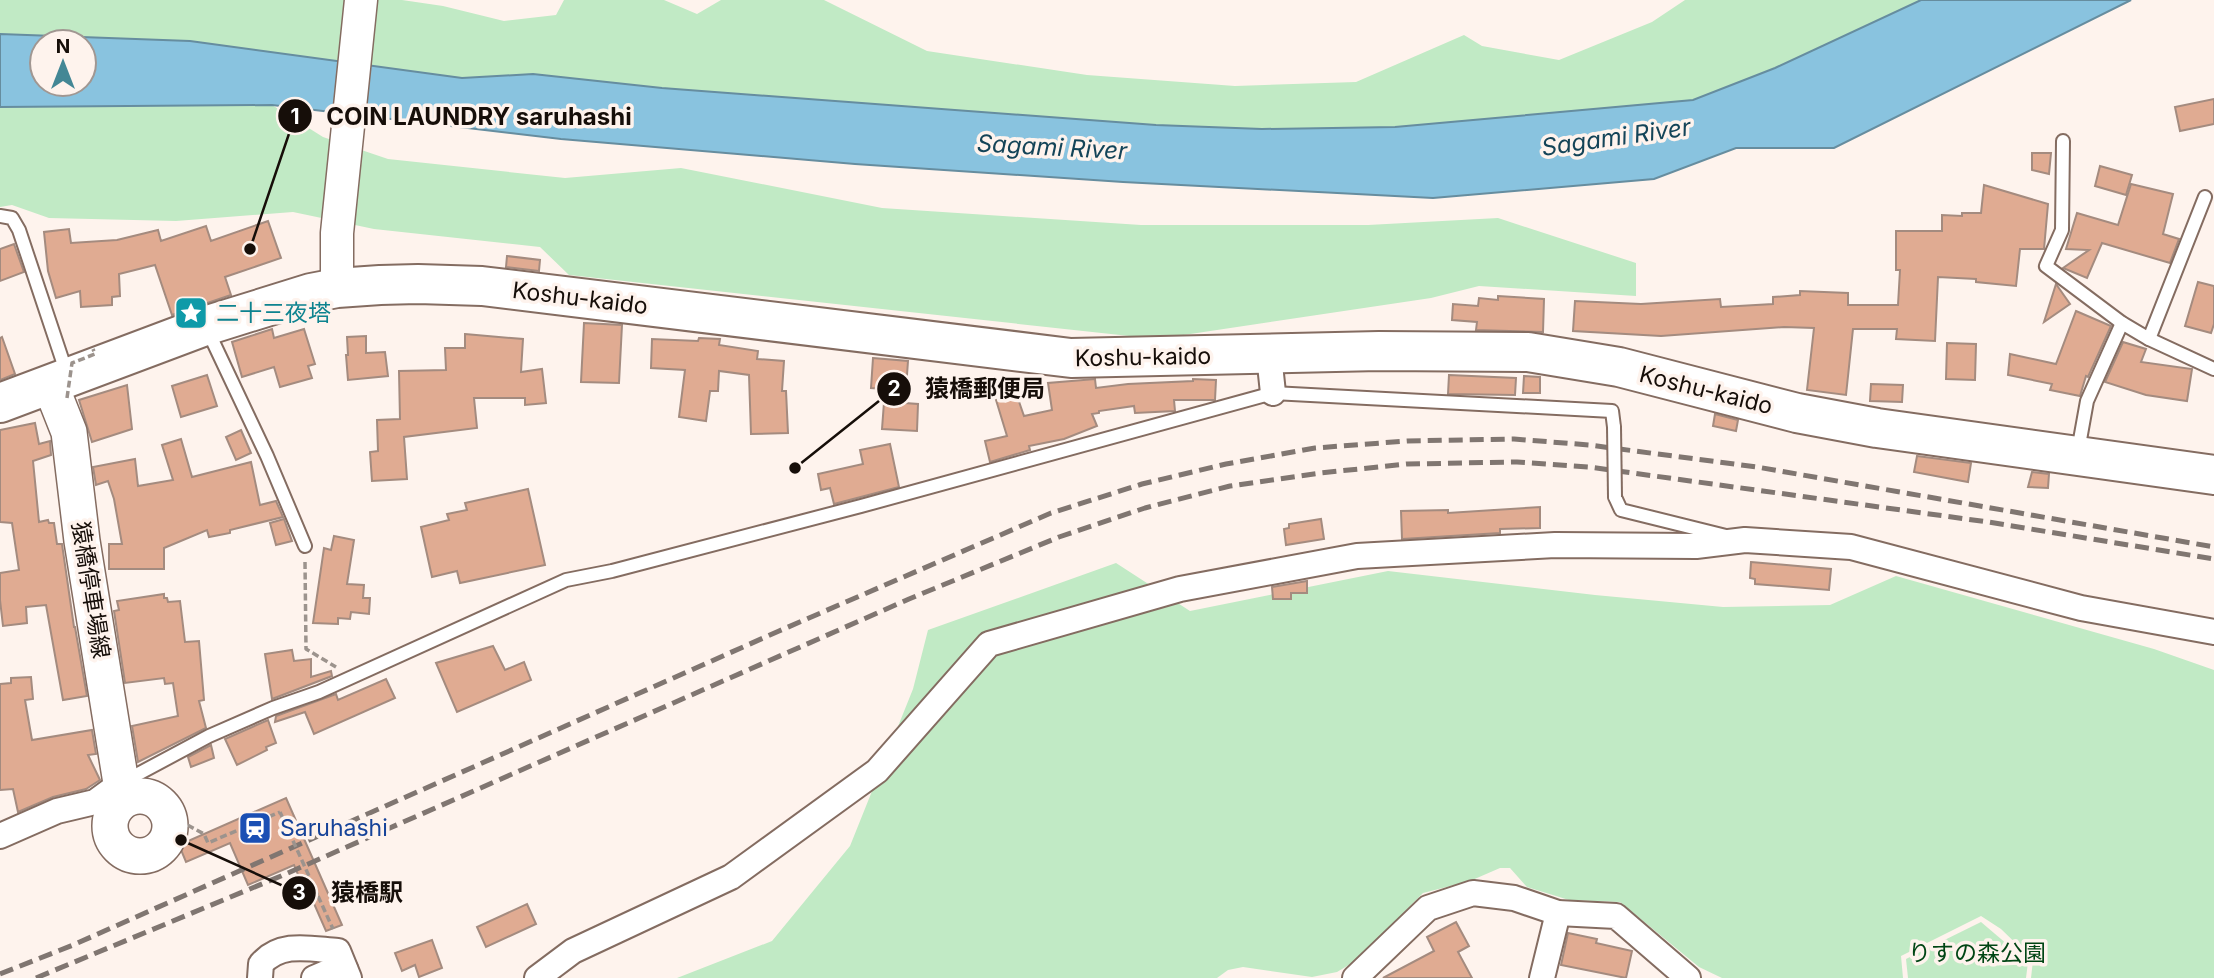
<svg xmlns="http://www.w3.org/2000/svg" width="2214" height="978" font-family="Inter,'Noto Sans JP',sans-serif">
  <style>
    .green { fill: #c1eac5 }
    .water { fill: #89c3df; stroke: #668d9f; stroke-width: 2; fill-rule: evenodd }
    .building { fill: #e0ab92; stroke: #a48b7f; stroke-width: 2 }
    .lines { fill: none; stroke-linecap: round; stroke-linejoin: round }
    .service-casing { stroke: #846c61; stroke-width: 16 }
    .minor-casing { stroke: #846c61; stroke-width: 28 }
    .tertiary-casing { stroke: #846c61; stroke-width: 35 }
    .secondary-casing { stroke: #846c61; stroke-width: 38 }
    .trunk-casing { stroke: #846c61; stroke-width: 42 }
    .path { stroke: #9c938d; stroke-width: 3.5; stroke-dasharray: 7 3.5; stroke-linecap: butt }
    .service { stroke: #fff; stroke-width: 12 }
    .minor { stroke: #fff; stroke-width: 24 }
    .tertiary { stroke: #fff; stroke-width: 32 }
    .secondary { stroke: #fff; stroke-width: 35 }
    .trunk { stroke: #fff; stroke-width: 38 }
    .rail { stroke: #807671; stroke-width: 5; stroke-dasharray: 14 7; stroke-linecap: butt }
    .service-bridge-casing { stroke: #846c61; stroke-width: 16; stroke-linecap: butt }
    .path-bridge { stroke: #9c938d; stroke-width: 3.5; stroke-dasharray: 7 3.5; stroke-linecap: butt }
    .service-bridge { stroke: #fff; stroke-width: 12 }
    .labels { text-anchor: middle; dominant-baseline: central; stroke-width: 7; stroke-linejoin: round; paint-order: stroke }
    .street-label { font-size: 23px; fill: #160e09; stroke: #fef3ed }
    .culture-label { font-size: 23px; fill: #0d838f; stroke: #fef3ed; text-anchor: start }
    .transit-label { font-size: 23px; fill: #164399; stroke: #fef3ed; text-anchor: start }
    .park-label { font-size: 23px; fill: #004514; stroke: #fef3ed }
    .water-label { font-size: 24px; font-style: italic; fill: #144458; stroke: #fef3ed }
    .leader { fill: none; stroke: #160e09; stroke-width: 2.5 }
    .callout-dot { fill: #160e09; stroke: #fef3ed; stroke-width: 2.5 }
    .mark-label { font-size: 21px; text-anchor: middle; font-weight: bold; fill: #fff }
    .callout-label { font-size: 24px; text-anchor: middle; font-weight: bold; fill: #160e09; stroke: #fef3ed; stroke-width: 7; stroke-linejoin: round; paint-order: stroke }
  </style>
  <rect width="100%" height="100%" fill="#fef3ed"/>
  <g class="green">
    <polygon points="0,0 402,0 443,6 504,21 556,15 564,0 664,0 697,14 721,0 824,0 927,51 1087,75 1235,86 1356,82 1464,35 1482,46 1559,60 1652,22 1685,0 1921,0 1775,68 1693,100 1395,127 1262,129 1156,125 662,88 533,74 462,78 190,41 0,34"/>
    <polygon points="272,105 323,137 388,159 565,178 681,168 882,208 1141,225 1368,225 1498,218 1636,263 1636,296 1479,286 1431,298 1157,339 569,275 540,247 374,229 293,212 176,221 49,218 12,205 0,207 0,107"/>
    <polygon points="1116,563 1190,611 1388,571 1595,595 1723,607 1830,605 1896,576 2154,649 2214,670 2214,978 2031,978 2033,960 2001,929 1981,916 1901,956 1903,978 1722,978 1699,967 1620,902 1569,900 1527,887 1510,868 1500,868 1470,881 1423,893 1357,960 1337,972 1312,977 1243,967 1228,970 1217,978 677,978 772,941 850,846 913,689 928,630"/>
    <polygon points="1981,922 2028,962 2026,978 1908,978 1906,959"/>
  </g>
  <path class="water" d="M1921 0H2131L1834 148H1736L1654 179 1433 198 1123 182 855 164 561 139 272 105 0 107V34L190 41 462 78 533 74 662 88 1156 125 1262 129 1395 127 1693 100 1775 68ZM42 42H84V84H42Z"/>
  <g class="building">
    <polygon points="2214,99 2214,124 2180,131 2175,107"/>
    <polygon points="2032,153 2051,153 2049,174 2032,170"/>
    <polygon points="2100,166 2132,175 2126,195 2095,186"/>
    <polygon points="2131,184 2173,194 2163,234 2179,239 2170,263 2102,243 2087,278 2063,268 2089,250 2066,249 2077,213 2118,225"/>
    <polygon points="1984,185 2048,204 2044,249 2020,249 2016,286 1976,282 1976,279 1938,277 1935,341 1896,339 1897,329 1853,329 1846,395 1807,390 1814,328 1784,327 1661,336 1573,331 1575,301 1641,304 1720,299 1721,307 1773,304 1773,297 1800,295 1800,291 1848,293 1848,305 1898,305 1900,270 1896,270 1896,231 1942,231 1942,215 1962,216 1962,213 1981,213"/>
    <polygon points="268,221 281,258 225,277 231,295 172,315 155,265 119,274 120,296 112,297 112,305 81,307 80,291 56,298 48,271 44,232 69,229 71,243 117,240 158,230 161,241 206,226 211,241"/>
    <polygon points="14,244 24,272 0,281 0,249"/>
    <polygon points="507,256 540,260 539,271 506,267"/>
    <polygon points="2198,282 2214,286 2214,324 2211,333 2185,326"/>
    <polygon points="2056,284 2070,304 2044,322"/>
    <polygon points="1498,296 1544,299 1543,332 1476,330 1477,322 1452,320 1453,304 1478,306 1479,298 1498,300"/>
    <polygon points="2076,311 2111,326 2088,377 2086,376 2080,396 2050,390 2052,384 2008,375 2010,354 2056,364"/>
    <polygon points="584,323 622,325 619,383 581,382"/>
    <polygon points="272,329 274,338 304,329 315,364 308,366 312,378 280,387 274,367 242,377 232,342"/>
    <polygon points="465,334 523,339 521,372 542,369 546,403 525,405 525,398 474,398 477,428 404,437 407,479 372,481 370,452 378,451 377,420 400,419 399,371 446,370 445,348 465,348"/>
    <polygon points="366,336 366,353 385,352 388,376 348,380 346,355 348,355 347,337"/>
    <polygon points="2,337 15,374 0,380 0,338"/>
    <polygon points="699,338 720,339 719,345 758,351 757,359 784,361 782,391 786,391 788,433 751,434 749,375 719,371 718,391 710,391 706,421 679,417 685,370 651,368 652,339 698,341"/>
    <polygon points="2123,342 2146,349 2141,362 2192,369 2187,401 2146,395 2105,382"/>
    <polygon points="1947,343 1976,344 1975,380 1946,379"/>
    <polygon points="873,358 908,361 905,403 918,404 917,431 882,429 885,389 871,388"/>
    <polygon points="207,375 217,406 181,417 172,386"/>
    <polygon points="1449,375 1516,378 1515,395 1448,394"/>
    <polygon points="1524,376 1540,377 1540,393 1523,393"/>
    <polygon points="1095,379 1096,388 1128,384 1193,381 1193,379 1216,380 1215,400 1174,400 1175,411 1135,413 1134,406 1099,411 1099,413 1092,414 1097,426 1064,439 1029,446 1030,450 990,462 985,441 1007,436 996,400 1016,393 1024,416 1052,410 1048,383"/>
    <polygon points="1871,384 1903,385 1902,402 1870,401"/>
    <polygon points="127,385 132,429 92,442 79,400"/>
    <polygon points="1715,414 1738,420 1736,431 1713,426"/>
    <polygon points="35,423 39,444 50,441 51,455 33,461 39,522 48,520 49,523 54,523 57,544 62,544 74,627 75,627 87,696 63,700 46,605 26,607 27,623 3,626 0,600 0,573 19,570 12,523 0,522 0,430"/>
    <polygon points="241,430 251,453 236,460 226,437"/>
    <polygon points="181,439 192,477 251,462 260,505 276,501 283,517 230,530 230,533 209,537 207,530 164,548 164,569 109,569 109,544 122,544 114,499 108,481 96,485 93,467 135,459 138,486 173,480 162,445"/>
    <polygon points="890,444 899,487 834,504 830,488 821,490 818,474 863,464 860,450"/>
    <polygon points="1917,456 1971,463 1968,482 1914,472"/>
    <polygon points="2032,472 2049,474 2048,488 2028,487"/>
    <polygon points="528,489 545,565 460,583 457,571 432,577 421,527 449,520 447,514 467,510 465,503"/>
    <polygon points="1540,507 1540,528 1500,529 1500,533 1402,539 1401,511 1448,510 1448,513"/>
    <polygon points="284,519 292,541 276,545 270,523"/>
    <polygon points="1321,519 1324,539 1286,545 1284,529 1289,528 1289,524"/>
    <polygon points="334,536 354,540 347,584 364,585 363,598 370,598 369,614 351,612 350,619 338,618 338,624 313,623 324,548 331,550"/>
    <polygon points="1751,562 1831,569 1829,590 1755,584 1755,579 1750,578"/>
    <polygon points="1307,581 1307,593 1291,593 1291,599 1273,599 1272,587"/>
    <polygon points="164,594 164,598 167,598 168,602 180,601 185,642 199,641 204,700 199,701 206,728 138,762 132,726 178,716 173,683 165,684 164,678 125,683 114,611 119,610 117,601"/>
    <polygon points="493,646 505,670 524,662 531,680 457,712 436,663"/>
    <polygon points="292,650 294,661 311,659 311,677 331,671 332,676 272,699 265,654"/>
    <polygon points="31,677 33,699 25,700 32,740 92,730 96,754 88,755 100,780 86,789 53,797 18,812 13,789 0,790 0,684 11,683 11,678"/>
    <polygon points="386,679 395,698 314,734 305,712 275,722 276,716 336,694 338,700"/>
    <polygon points="268,720 276,743 266,747 267,750 237,765 225,739"/>
    <polygon points="211,745 214,758 191,767 188,757"/>
    <polygon points="286,798 342,925 326,931 312,899 309,900 294,865 248,885 230,843 186,862 179,845"/>
    <polygon points="527,904 536,924 486,947 477,927"/>
    <polygon points="1456,922 1469,946 1458,952 1472,978 1383,978 1434,951 1427,937"/>
    <polygon points="1568,933 1597,939 1596,943 1632,951 1626,978 1561,965"/>
    <polygon points="432,940 442,968 419,977 415,965 402,971 395,953"/>
  </g>
  <g class="lines">
    <defs>
      <g id="service">
        <polyline points="2063,141 2062,230 2046,266 2122,323 2149,339 2214,369"/>
        <polyline points="0,216 12,218 19,230 65,368"/>
        <polyline points="207,329 267,456 305,546"/>
        <polyline points="2149,339 2205,197"/>
        <polyline points="2078,451 2087,401 2122,323"/>
        <polyline points="1615,497 1621,510 1726,536"/>
        <polyline points="125,781 209,736 273,708 319,692 566,580 612,571 861,506 1273,393 1612,411 1614,427"/>
      </g>
      <g id="minor">
        <polyline points="1269,355 1273,393"/>
        <polyline points="0,836 57,811 95,802 121,783"/>
        <path d="M260 978 261 964C281 941 310 949 338 951L349 978"/>
        <polyline points="314,978 335,969 345,969"/>
        <polyline points="537,978 573,951 731,877 877,771 989,644 1180,589 1357,556 1555,545 1696,546 1745,540 1851,547 2081,608 2214,632"/>
        <polyline points="1355,978 1428,908 1473,893 1514,898 1558,913 1616,916 1688,978"/>
        <polyline points="1542,978 1558,913"/>
      </g>
      <polyline id="tertiary" points="337,288 337,233 361,0"/>
      <g id="secondary">
        <polyline points="50,384 69,432 82,541 121,783 129,797"/>
        <circle cx="140" cy="826" r="30"/>
      </g>
      <polyline id="trunk" points="0,403 205,326 311,293 337,288 380,285 418,284 482,286 1071,358 1379,351 1528,352 1619,367 1797,413 1877,428 2214,475"/>
    </defs>
    <use href="#service" class="service-casing"/>
    <use href="#minor" class="minor-casing"/>
    <use href="#tertiary" class="tertiary-casing"/>
    <use href="#secondary" class="secondary-casing"/>
    <use href="#trunk" class="trunk-casing"/>
    <g class="path">
      <polyline points="305,562 306,649 336,667"/>
      <polyline points="169,815 204,834 208,843 280,812"/>
      <polyline points="318,896 333,929"/>
    </g>
    <use href="#service" class="service"/>
    <use href="#minor" class="minor"/>
    <use href="#tertiary" class="tertiary"/>
    <use href="#secondary" class="secondary"/>
    <use href="#trunk" class="trunk"/>
    <g class="rail">
      <polyline points="0,974 73,945 779,631 1051,513 1142,484 1226,464 1315,448 1407,441 1514,439 1589,445 1757,467 2214,547"/>
      <polyline points="36,978 281,876 909,599 1059,537 1145,508 1230,486 1320,473 1407,464 1517,462 1589,467 1988,522 2214,559"/>
    </g>
    <defs>
      <polyline id="service-bridge" points="1614,427 1615,497"/>
    </defs>
    <use href="#service-bridge" class="service-bridge-casing"/>
    <g class="path-bridge">
      <polyline points="67,398 72,363 95,354 93,349"/>
      <polyline points="280,812 318,896"/>
    </g>
    <use href="#service-bridge" class="service-bridge"/>
  </g>
  <defs>
    <symbol id="sight-square" viewBox="-11 -11 22 22"><rect x="-9" y="-9" width="18" height="18" rx="4" fill="#0f9aa8" stroke="#fef3ed"/><path d="M0-6L1.8-2.2L6-1.7L2.9 1.2L3.7 5.4L0 3.3L-3.7 5.4L-2.9 1.2L-6-1.7L-1.8-2.2Z" fill="#fff"/></symbol>
    <symbol id="station-square" viewBox="-11 -11 22 22"><rect x="-9" y="-9" width="18" height="18" rx="4" fill="#1a4fb4" stroke="#fef3ed"/><path d="M-3-6H3Q5-6 5-4V2Q5 4 3 4L4.5 6H3L1.5 4h-3L-3 6H-4.5L-3 4Q-5 4-5 2V-4Q-5-6-3-6ZM-3.5-4v3h7v-3ZM-3.5 1v1.5H-2V1ZM2 1v1.5H3.5V1Z" fill="#fff"/></symbol>
  </defs>
  <g fill-rule="evenodd">
    <use href="#sight-square" x="172" y="294" width="38" height="38"/>
    <use href="#station-square" x="236" y="809" width="38" height="38"/>
  </g>
  <g class="labels">
    <g class="street-label">
      <text transform="translate(580 298) rotate(7)">Koshu-kaido</text>
      <text transform="translate(1143 357) rotate(-1)">Koshu-kaido</text>
      <text transform="translate(1706 390) rotate(14)">Koshu-kaido</text>
      <text transform="translate(91 590) rotate(81)">猿橋停車場線</text>
    </g>
    <g class="culture-label">
      <text x="216" y="313">二十三夜塔</text>
    </g>
    <g class="transit-label">
      <text x="280" y="828">Saruhashi</text>
    </g>
    <g class="park-label">
      <text x="1977" y="953">りすの森公園</text>
    </g>
    <g class="water-label">
      <text transform="translate(1616 137) rotate(-8)">Sagami River</text>
      <text transform="translate(1052 147) rotate(3)">Sagami River</text>
    </g>
  </g>
  <path class="leader" d="M250 249L295 116M795 468L894 389M181 840L299 893"/>
  <g class="callout-dot">
    <circle cx="250" cy="249" r="7"/>
    <circle cx="795" cy="468" r="7"/>
    <circle cx="181" cy="840" r="7"/>
    <circle cx="295" cy="116" r="18"/>
    <circle cx="894" cy="389" r="18"/>
    <circle cx="299" cy="893" r="18"/>
  </g>
  <g class="mark-label">
    <text x="295" y="124">1</text>
    <text x="894" y="396">2</text>
    <text x="299" y="900">3</text>
  </g>
  <g class="callout-label">
    <text x="479" y="125">COIN LAUNDRY saruhashi</text>
    <text x="985" y="397">猿橋郵便局</text>
    <text x="367" y="901">猿橋駅</text>
  </g>
  <g transform="translate(63 63)"><circle r="33" fill="#fef3ed" stroke="#a19792" stroke-width="2"/>
  <path d="M0-5L12 26L0 18L-12 26Z" fill="#438795"/>
  <text y="-10" font-size="19" font-weight="bold" text-anchor="middle" fill="#160e09">N</text>
  </g>
</svg>
